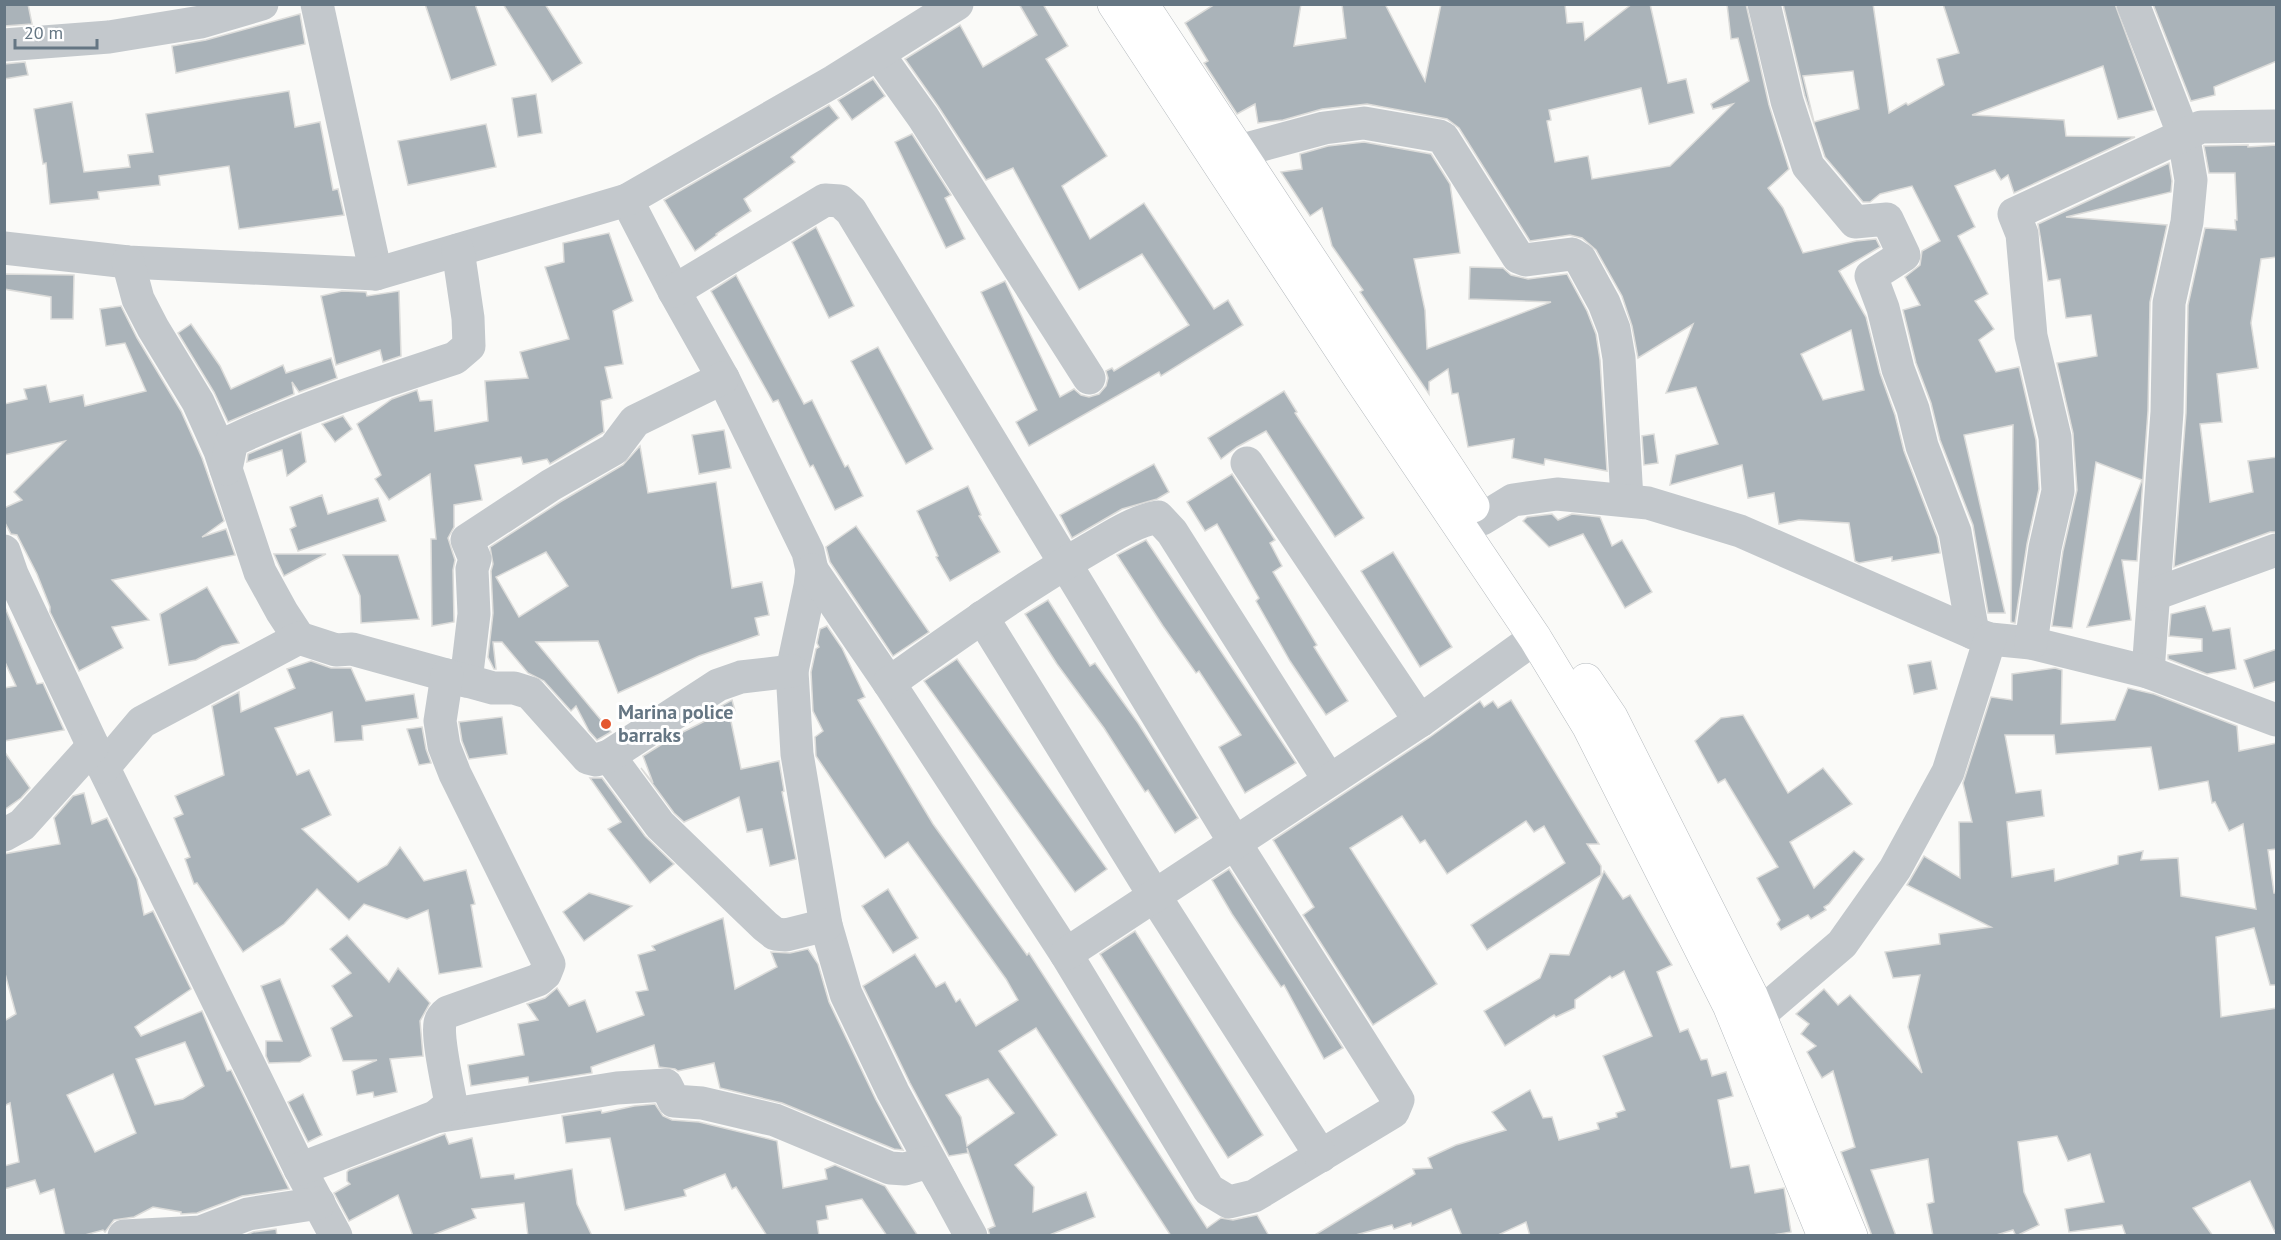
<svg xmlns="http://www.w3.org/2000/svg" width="2281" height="1240" font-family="'PT Sans',sans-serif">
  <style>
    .building { fill: #aab3b9; stroke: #dcdcda; stroke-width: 1.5; fill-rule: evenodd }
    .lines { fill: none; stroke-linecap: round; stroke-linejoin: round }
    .major-casing { stroke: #b5babe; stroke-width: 34 }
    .minor { stroke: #c3c8cc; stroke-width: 33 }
    .major { stroke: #fff; stroke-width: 33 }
    .poi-dot { fill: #e4572e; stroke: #fff; stroke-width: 2 }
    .labels { text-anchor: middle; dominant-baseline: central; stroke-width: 6; stroke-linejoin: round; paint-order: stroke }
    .poi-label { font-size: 20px; font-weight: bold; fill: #657683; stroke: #fff; text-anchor: start }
  </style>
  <rect width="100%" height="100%" fill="#fafaf8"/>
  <g class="building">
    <polygon points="4,4 28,4 32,24 4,26"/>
    <polygon points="425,4 475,4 496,65 451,80"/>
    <polygon points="503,4 545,4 582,63 552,82"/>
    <polygon points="1019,4 1043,4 1068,46 1046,59 1107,156 1062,186 1090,239 1144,203 1214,309 1228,300 1243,325 1161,376 1159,372 1029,446 1016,422 1037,410 981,292 1005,281 1060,397 1074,389 1081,395 1089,397 1099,394 1106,386 1108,378 1106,371 1112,368 1114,371 1189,325 1142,254 1079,290 1013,168 986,180 938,106 905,59 960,25 983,67 1037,35"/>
    <path d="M1215 4H1301L1294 46 1346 38 1342 4H1385L1425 81 1441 4H1565L1567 23 1583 22 1585 40 1632 4H1650L1668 83 1686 79 1694 113 1649 124 1641 88 1549 110 1551 120 1547 121 1555 162 1588 156 1592 179 1670 166 1733 104 1713 109 1711 104 1749 81 1738 38 1731 39 1727 4H1746L1769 105 1789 169 1768 188 1783 208 1803 253 1856 241 1876 239 1880 247 1839 271 1866 317 1880 373 1895 415 1904 451 1937 537 1940 553 1892 561V557L1859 563 1855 561 1849 523 1799 520 1779 524 1774 493 1748 498 1742 465 1670 485 1676 455 1718 444 1696 387 1666 393 1693 324 1638 358 1632 326 1622 296 1596 250 1582 238 1570 235 1530 241 1459 128 1447 119 1367 104 1322 109 1283 120 1258 123 1255 104 1237 114 1204 63 1208 61 1185 23ZM1851 330 1864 390 1823 400 1801 354Z"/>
    <path d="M1783 4H1873L1889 113 1906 103 1908 105 1944 85 1937 59 1959 53 1943 4H2115L2154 110 2118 119 2103 66 1972 115 2064 120 2066 136 2135 137 2014 193 2008 175 2001 180 1995 170 1955 186 1975 227 1958 236 1988 294 1975 301 1994 329 1979 340 1996 372 2019 367 2036 440 2039 489 2027 544 2015 623 2011 622 2013 425 1964 435 2005 613H1988L1973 525 1940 440 1931 403 1916 363 1903 310 1920 305 1905 277 1920 265 1922 251 1940 241 1912 186 1880 194 1870 202H1863L1825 157 1805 96ZM1853 71 1859 109 1814 122 1803 76Z"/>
    <polygon points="2153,4 2277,4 2277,61 2214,87 2215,95 2191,101"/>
    <polygon points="300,14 305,44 176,73 172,46 206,40"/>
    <polygon points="25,62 28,75 4,79 4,64"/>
    <polygon points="873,79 885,96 852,120 838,100"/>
    <polygon points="289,91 295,127 320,122 333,190 338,189 344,215 239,229 229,166 159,176 160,185 98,192 99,199 50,204 46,163 43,164 34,109 72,102 84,172 130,167 128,155 153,152 146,114"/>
    <polygon points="536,94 542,133 518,137 512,98"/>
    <polygon points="829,105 839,118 791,157 795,162 744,199 751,211 716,234 717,235 695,251 664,200"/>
    <polygon points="486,124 496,167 408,185 398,141"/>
    <polygon points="912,134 951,195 945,198 965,239 946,248 895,142"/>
    <polygon points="1364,142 1431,154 1450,184 1460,253 1414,259 1425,310 1427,349 1551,302 1469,299 1470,267 1503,268 1511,275 1528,279 1567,274 1587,311 1596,334 1600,360 1607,471 1545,459 1544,465 1512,458 1514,439 1468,447 1458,393 1452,394 1448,369 1429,382 1429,394 1360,292 1363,290 1332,246 1322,208 1310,216 1281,172 1302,169 1300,154 1328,146"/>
    <polygon points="2248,145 2248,147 2277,145 2277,257 2261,259 2251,323 2258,368 2217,374 2222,422 2200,424 2210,502 2253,492 2248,461 2277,457 2277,532 2270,532 2174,567 2186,413 2188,305 2205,228 2236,230 2235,220 2237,220 2235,173 2209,173 2204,146"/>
    <polygon points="2169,163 2172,181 2171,192 2066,217 2167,225 2150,302 2148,411 2137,561 2122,560 2131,620 2087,627 2142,480 2096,462 2072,628 2052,626 2063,551 2077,490 2073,433 2057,363 2097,356 2091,315 2066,318 2060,279 2048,281 2038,224"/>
    <polygon points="816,227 854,306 829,318 792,242"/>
    <polygon points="609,233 633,301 613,311 623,364 605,367 612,398 601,401 604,432 550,464 547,459 523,464 521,457 475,465 482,500 454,505 454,527 448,538 455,560 453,570 454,622 432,626 431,539 436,539 430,474 389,500 375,479 381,475 357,424 392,399 417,390 420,401 432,400 435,431 488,421 485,381 528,378 520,352 569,339 545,267 564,262 563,243"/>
    <polygon points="4,274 74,275 73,319 51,319 51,297 4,289"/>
    <polygon points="736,275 804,404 812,400 845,467 848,465 863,496 835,510 813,465 810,467 778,400 773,402 711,291"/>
    <polygon points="342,291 366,292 367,296 399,291 401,356 383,362 380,350 336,365 321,296"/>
    <polygon points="121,306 137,338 181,411 202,458 224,521 202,537 226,529 235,555 112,580 149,620 112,627 123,648 79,671 50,612 50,607 37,574 17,535 11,534 4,521 4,508 22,500 14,492 65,441 4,455 4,404 27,399 24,389 46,385 50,402 83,395 85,406 146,391 125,343 106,346 100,309"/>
    <polygon points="191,324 220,366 231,389 283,365 286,373 331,358 337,378 299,392 292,382 294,394 228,422 214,392 178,333"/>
    <polygon points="878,347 933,449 906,464 851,361"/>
    <polygon points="1284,391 1297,412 1295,413 1364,518 1335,537 1266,431 1237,447 1221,459 1208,438"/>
    <polygon points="343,416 352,429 335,442 322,424"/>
    <polygon points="724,430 731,468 699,474 692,435"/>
    <polygon points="301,432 306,462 287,476 282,450 247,462 248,454"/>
    <polygon points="1654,434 1658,463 1644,465 1642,436"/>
    <path d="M640 446 648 493 716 482 732 588 762 582 769 615 755 618 759 635 699 656 618 693 598 641 536 642 611 732 597 740 589 731 576 706 571 711 544 681 528 673 502 642H493L496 669H494L488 657 493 613 491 571 493 564 490 547 560 502 623 465ZM546 552 568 586 519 617 496 577Z"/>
    <polygon points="1154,464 1169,492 1157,499 1122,509 1072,538 1060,515"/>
    <polygon points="1232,474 1275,540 1270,543 1282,566 1273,572 1317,645 1314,647 1348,701 1326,715 1290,661 1256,601 1259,598 1217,524 1205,531 1187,502"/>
    <polygon points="968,486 981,515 979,516 1000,552 950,581 936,557 938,556 917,511"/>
    <polygon points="322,495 328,514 378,498 386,521 298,551 290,529 296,526 290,507"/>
    <polygon points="1552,514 1558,520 1572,514 1600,517 1612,546 1622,540 1652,592 1625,608 1583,534 1549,547 1523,521 1527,517"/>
    <polygon points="856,526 929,632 893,656 830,562 826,547"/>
    <polygon points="1146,540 1296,763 1245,793 1219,747 1241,735 1199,671 1196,673 1163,626 1117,555"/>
    <polygon points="1393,552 1452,647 1420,667 1361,571"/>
    <polygon points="274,554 326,554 284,576"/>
    <polygon points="343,555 398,555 419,619 361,623 360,596"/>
    <polygon points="207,587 239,643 222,646 196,660 169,665 160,614"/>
    <polygon points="1048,600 1090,666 1095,663 1138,723 1198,818 1175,833 1148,790 1145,792 1104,728 1057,664 1025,614"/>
    <polygon points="4,605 37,684 43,683 64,730 4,741 4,688 16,686 4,660"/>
    <polygon points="2205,606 2213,631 2230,628 2236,669 2207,674 2168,659 2168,655 2202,651 2202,639 2169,636 2171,614"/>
    <path d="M827 626 842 648 865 697 858 700 933 824 1027 955 1029 953 1207 1228 1221 1218 1233 1220 1257 1215 1269 1236H1171L1036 1028 999 1051 1057 1135 1015 1165 1034 1187 1033 1212 1086 1192 1095 1217 1047 1236H990L988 1229 995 1226 967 1148 968 1153 949 1156 910 1083 863 986 915 954 936 987 945 982 956 1002 960 999 976 1026 1018 1000 1006 979 908 842 885 858 816 756 815 737 823 731 813 711 811 672 816 649 819 647 817 643 820 629ZM988 1079 1014 1113 967 1146 961 1117 946 1095Z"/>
    <polygon points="2277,649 2277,681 2254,688 2244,660"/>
    <polygon points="957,659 1107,869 1075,892 924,681"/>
    <polygon points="311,661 331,668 351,668 366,701 414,694 418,718 362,726 363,740 335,742 332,712 275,728 297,775 309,770 331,815 302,829 358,882 387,865 400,847 424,881 466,870 475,904 471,905 482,967 439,974 428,910 407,919 364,904 349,920 317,889 284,924 243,952 197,883 194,884 185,859 190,857 174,818 183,814 175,796 224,775 212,706 239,692 241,712 295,688 287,669"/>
    <polygon points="1931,661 1937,689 1914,694 1908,665"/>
    <path d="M2055 668 2062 670 2061 724 2115 720 2128 688 2154 694 2237 726 2239 751 2277 743V849L2268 850 2274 893H2277V985H2270L2254 928 2216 937 2221 1017 2277 1008V1236L2250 1181 2193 1208 2213 1236H2126L2122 1225 2069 1232 2065 1209 2104 1202 2090 1154 2068 1161 2057 1136 2018 1142 2024 1192 2039 1225 2016 1236 2013 1230 1993 1236H1933L1927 1204 1934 1202 1928 1159 1871 1170 1896 1236H1872L1841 1152 1855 1147 1833 1071 1822 1078 1807 1052 1816 1046 1801 1034 1809 1024 1796 1014 1824 989 1838 1005 1850 995 1922 1073 1908 1027 1920 975 1893 978 1885 952 1940 944 1939 934 1991 927 1907 885 1924 856 1960 878 1959 822H1972L1963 783 1991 697 2012 700V674ZM2005 735H2054L2056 754 2151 747 2159 790 2208 781 2212 803 2215 802 2229 831 2243 824 2256 909 2181 896 2178 858 2141 860 2143 851 2118 856V864L2055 881 2054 869 2012 877 2007 822 2044 816 2041 790 2016 793Z"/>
    <polygon points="732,700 735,711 729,712 741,769 779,761 784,791 782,792 796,859 770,866 762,829 747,832 739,797 684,822 674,813 641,768 653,783 643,756 675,736 717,715 714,716 712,711"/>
    <polygon points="1511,700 1599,844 1587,844 1601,866 1601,875 1487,950 1471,925 1565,863 1544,826 1534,832 1526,821 1447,874 1425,840 1420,843 1402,816 1350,848 1437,984 1373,1025 1303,915 1314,907 1273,840 1430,737 1480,701 1484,707 1493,701 1498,708"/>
    <polygon points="634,705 639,714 629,721 625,710"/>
    <polygon points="1743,715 1788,793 1823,768 1852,804 1790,842 1814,888 1854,851 1864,859 1829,904 1824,907 1826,910 1811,919 1808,915 1781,930 1777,924 1780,920 1757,878 1778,867 1725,779 1718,783 1695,741 1721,718"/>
    <polygon points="502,717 507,754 469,759 462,741 459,722"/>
    <polygon points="422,727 426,749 431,763 419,765 407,729"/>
    <polygon points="4,751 30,788 21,798 4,810"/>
    <polygon points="590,778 602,778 645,836 674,864 650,883 608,829 621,822"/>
    <path d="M84 793 92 824 107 818 137 879 144 915 153 911 191 989 135 1027 141 1036 202 1011 227 1071 231 1070 289 1189 242 1196 197 1213 181 1214V1212L153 1207 134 1217 114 1220 105 1232 103 1230 81 1236H65L54 1189 40 1194 35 1180 4 1189V1166L19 1162 10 1103 4 1106V1021L16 1014 4 970V854L60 844 54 818 73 796ZM185 1042 204 1086 183 1099 155 1105 136 1059ZM113 1074 136 1133 95 1152 67 1095Z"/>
    <polygon points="1229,869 1343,1048 1324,1059 1284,985 1281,987 1232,914 1212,880"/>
    <polygon points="1604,871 1623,899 1630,895 1672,965 1657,972 1680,1032 1688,1029 1701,1060 1707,1059 1712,1076 1726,1072 1733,1096 1718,1100 1731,1168 1749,1165 1755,1193 1784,1188 1791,1232 1767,1236 1530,1236 1526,1222 1496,1236 1462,1236 1451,1209 1412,1226 1411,1223 1394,1229 1392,1225 1352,1236 1313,1236 1415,1174 1413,1169 1432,1168 1428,1158 1456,1145 1506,1130 1492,1112 1530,1090 1543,1118 1552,1117 1559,1140 1599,1129 1597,1123 1617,1117 1616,1113 1625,1110 1603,1056 1652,1036 1624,971 1612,978 1610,976 1575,1000 1575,1008 1556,1017 1554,1015 1505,1046 1484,1011 1540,978 1550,954 1569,955"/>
    <polygon points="888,889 918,938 893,953 862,906"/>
    <polygon points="589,893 632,906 584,941 563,912"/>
    <polygon points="723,918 735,989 777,967 771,952 790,953 808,949 818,964 829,1002 876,1100 903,1150 894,1149 782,1103 720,1088 714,1063 678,1071 675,1069 659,1067 654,1045 591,1067 592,1073 529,1083 528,1077 471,1086 468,1065 524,1055 518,1024 538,1020 527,1004 545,998 557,988 569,1006 585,1000 597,1032 644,1015 636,992 648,990 638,955 655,950 652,946"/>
    <polygon points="1135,931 1263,1135 1228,1158 1100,954"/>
    <polygon points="347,935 389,982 398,968 430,1003 420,1021 423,1056 390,1059 397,1092 374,1097 373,1092 357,1095 352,1071 377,1060 343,1061 331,1028 352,1016 332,986 351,973 330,949"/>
    <polygon points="280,979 311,1056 300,1062 269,1063 266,1056 266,1041 282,1041 261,986"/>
    <polygon points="303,1094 322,1135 308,1142 288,1102"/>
    <polygon points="655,1104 663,1116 672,1120 699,1122 777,1141 783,1188 827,1179 825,1169 835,1165 885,1186 918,1236 887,1236 862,1199 826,1206 828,1219 817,1221 819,1236 767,1236 736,1187 732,1189 725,1174 684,1190 686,1196 625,1210 610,1138 566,1143 562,1116 601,1110 602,1113 634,1106"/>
    <polygon points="445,1134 449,1144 472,1138 481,1178 514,1174 515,1179 572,1169 577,1204 592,1236 528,1236 524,1203 472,1209 476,1218 430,1236 413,1236 398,1195 349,1221 334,1193 350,1184 347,1181 347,1172 349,1170"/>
    <polygon points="276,1229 277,1236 244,1236 253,1232"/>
  </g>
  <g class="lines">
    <defs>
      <g id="major">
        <polyline points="1114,4 1359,377 1535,638 1589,727 1729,1005 1824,1236"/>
        <polyline points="1142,4 1473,506"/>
        <polyline points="1586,680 1611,717 1751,995 1851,1236"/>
      </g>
    </defs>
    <use href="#major" class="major-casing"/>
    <g class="minor">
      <polyline points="317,4 376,274"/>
      <polyline points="1764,4 1787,101 1808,166 1855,222 1887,219 1904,255 1871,276 1883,308 1898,369 1913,409 1922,446 1955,532 1973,633"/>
      <polyline points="2133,4 2183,133 2191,180 2187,222 2169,303 2167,412 2148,672"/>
      <polyline points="4,45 109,37 201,22 262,4"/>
      <polyline points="878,54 923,117 1089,378"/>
      <polyline points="1239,151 1324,128 1364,123 1439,136 1443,138 1518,257 1526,260 1572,254 1580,259 1604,303 1614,329 1619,358 1627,500"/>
      <polyline points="627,200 674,291 723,378 808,552 812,570 810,586 792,671 797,754 826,925 846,994 893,1092 971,1236"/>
      <polyline points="4,248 128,262 376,274 627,200 834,81 957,4"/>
      <polyline points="128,262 138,299 153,328 198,402 220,451 260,572 282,612 299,638"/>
      <polyline points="674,291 825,200 840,201 851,211 1235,843 1398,1100 1393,1112 1254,1196 1229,1202 1209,1190 1066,954 889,683 812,570"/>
      <polyline points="1247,463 1420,721"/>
      <path d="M226 469 232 441C304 407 380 383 455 358L469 346 468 318 458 250"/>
      <polyline points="1482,519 1513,500 1557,494 1648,503 1740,531 1973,633 1990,639 2031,643 2148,672 2276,720"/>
      <polyline points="4,551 12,574 93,746 300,1169 336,1236"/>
      <polyline points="2155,594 2276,550"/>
      <polyline points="982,617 1154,895 1321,1156"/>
      <polyline points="2031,643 2045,548 2058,491 2055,437 2031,336 2022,234 2014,214 2201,127 2276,126"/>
      <polyline points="466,681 474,614 472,569 475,559 467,540 551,485 614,449 635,421 723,378"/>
      <path d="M889 683C954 637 1019 590 1088 550 1111 537 1132 522 1158 517L1172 532 1329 780"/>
      <polyline points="609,756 660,825 765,926 775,934 786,935 826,925"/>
      <polyline points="104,767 142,722 299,638 336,650 352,649 493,688 514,688 530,693 588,758 596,760 609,756 718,685 741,677 792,671"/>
      <polyline points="4,835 22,825 93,746"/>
      <polyline points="1066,954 1420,721 1535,638"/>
      <polyline points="1759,1015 1842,944 1895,869 1948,772 1990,639"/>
      <polyline points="435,1117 617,1088 666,1085 674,1101 702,1103 775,1120 890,1168 905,1169 925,1163 933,1167 942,1183"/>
      <path d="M300 1169 435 1117 451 1104C448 1086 437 1039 440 1023 441 1018 444 1015 448 1012L538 980 545 974 549 964 455 774 444 746 440 721 447 675"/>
      <polyline points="124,1236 201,1232 248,1214 319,1203"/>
    </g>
    <use href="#major" class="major"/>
  </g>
  <circle class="poi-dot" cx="606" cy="724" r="6"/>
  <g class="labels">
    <g class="poi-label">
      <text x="618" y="712">Marina police<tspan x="618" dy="23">barraks</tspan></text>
    </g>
  </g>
  <rect width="2281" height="1240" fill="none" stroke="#657683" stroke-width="12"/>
  <path d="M15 39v9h82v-9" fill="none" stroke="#657683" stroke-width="3"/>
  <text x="24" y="39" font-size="18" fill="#657683" stroke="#ffffff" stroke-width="4.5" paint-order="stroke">20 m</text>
</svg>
